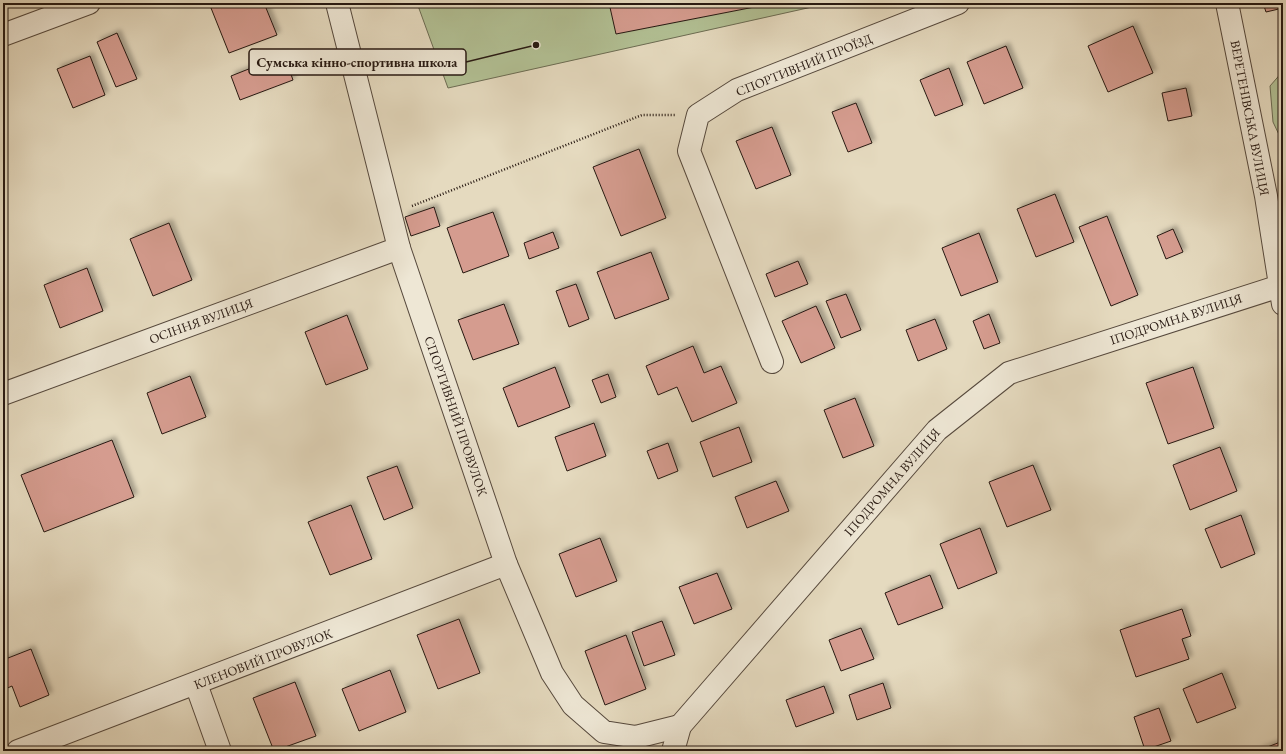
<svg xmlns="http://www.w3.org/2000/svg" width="1286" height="754" font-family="'EB Garamond',serif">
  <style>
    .green { fill: #b2c094; stroke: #6c6c53 }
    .building { fill: #d59c8f; stroke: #271912; filter: url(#shadow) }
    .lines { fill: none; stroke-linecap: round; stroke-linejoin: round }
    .minor-casing { stroke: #56493d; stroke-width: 24 }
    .path { stroke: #271912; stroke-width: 2.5; stroke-dasharray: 1 2; stroke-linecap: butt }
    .minor { stroke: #eee7d5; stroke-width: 22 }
    .labels { text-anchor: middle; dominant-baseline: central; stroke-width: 3; stroke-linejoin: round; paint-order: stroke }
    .street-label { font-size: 13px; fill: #271912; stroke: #eee7d5 }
    .leader { fill: none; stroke: #271912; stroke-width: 1.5 }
    .callout-dot { fill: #271912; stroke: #eee7d5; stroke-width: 1.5 }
    .callout { fill: #eee7d5; stroke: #271912; stroke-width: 1.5 }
    .callout-label { font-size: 14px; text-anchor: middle; font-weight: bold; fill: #271912 }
  </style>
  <defs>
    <filter id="shadow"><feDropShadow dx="3.5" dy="-3.5" stdDeviation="2" flood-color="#0004"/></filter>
  </defs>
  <rect width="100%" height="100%" fill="#e5dabf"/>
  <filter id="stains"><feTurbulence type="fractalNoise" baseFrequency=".005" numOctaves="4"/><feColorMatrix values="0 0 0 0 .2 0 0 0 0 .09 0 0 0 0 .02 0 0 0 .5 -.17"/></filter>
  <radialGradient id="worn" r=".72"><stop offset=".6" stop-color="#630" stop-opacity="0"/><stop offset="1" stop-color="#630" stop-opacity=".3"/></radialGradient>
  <g class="green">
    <polygon points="417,3 830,3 448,88"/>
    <polygon points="1283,71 1283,143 1273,122 1270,86"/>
  </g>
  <g class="building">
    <polygon points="209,3 264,3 277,35 229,53"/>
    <polygon points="609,3 775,3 616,34"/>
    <polygon points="1263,3 1283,3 1283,8 1266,12"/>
    <polygon points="1133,26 1153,73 1108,92 1088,46"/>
    <polygon points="117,33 137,79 116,87 97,42"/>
    <polygon points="1006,46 1023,88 984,104 967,62"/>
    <polygon points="284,55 293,80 240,100 231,76"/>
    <polygon points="90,56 105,95 73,108 57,69"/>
    <polygon points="949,68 963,105 935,116 920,80"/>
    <polygon points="1186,88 1192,116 1168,121 1162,93"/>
    <polygon points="856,103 872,143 848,152 832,112"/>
    <polygon points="772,127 791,175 756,189 736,141"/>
    <polygon points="639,149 666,218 621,236 593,167"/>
    <polygon points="1055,194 1074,242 1036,257 1017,209"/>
    <polygon points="434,207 440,226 411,236 405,217"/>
    <polygon points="493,212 509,256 463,273 447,228"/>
    <polygon points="1107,216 1138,295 1111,306 1079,227"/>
    <polygon points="169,223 192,280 153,296 130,239"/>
    <polygon points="1173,229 1183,252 1166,259 1157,236"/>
    <polygon points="553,232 559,248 529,259 524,243"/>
    <polygon points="979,233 998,282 961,296 942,248"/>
    <polygon points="651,252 669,299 615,319 597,272"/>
    <polygon points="798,261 808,284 775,297 766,274"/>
    <polygon points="87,268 103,311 60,328 44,285"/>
    <polygon points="576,284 589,319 569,327 556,291"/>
    <polygon points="846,294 861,330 841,338 826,301"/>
    <polygon points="504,304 519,344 473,360 458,320"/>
    <polygon points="816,306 835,348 801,363 782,321"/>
    <polygon points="989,314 1000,343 984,349 973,321"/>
    <polygon points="347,315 368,369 326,385 305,332"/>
    <polygon points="935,319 947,349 918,361 906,330"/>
    <polygon points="693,346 704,373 721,366 737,403 692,422 677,387 658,395 646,366"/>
    <polygon points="555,367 570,407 518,427 503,388"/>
    <polygon points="1193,367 1214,428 1168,444 1146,383"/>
    <polygon points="608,374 616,397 601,403 592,380"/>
    <polygon points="190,376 206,417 162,434 147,393"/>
    <polygon points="855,398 874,446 843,458 824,410"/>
    <polygon points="594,423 606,456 567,471 555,437"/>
    <polygon points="739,427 752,462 713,477 700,442"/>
    <polygon points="112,440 134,497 44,532 21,475"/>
    <polygon points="668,443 678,471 658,479 647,451"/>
    <polygon points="1220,447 1237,491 1190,510 1173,465"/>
    <polygon points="1033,465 1051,510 1007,527 989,482"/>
    <polygon points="397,466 413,508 384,520 367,477"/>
    <polygon points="776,481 789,511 747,528 735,497"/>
    <polygon points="351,505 372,559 330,575 308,522"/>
    <polygon points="1241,515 1255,554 1221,568 1205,529"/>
    <polygon points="980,528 997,573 958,589 940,544"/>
    <polygon points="600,538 617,581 576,597 559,554"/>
    <polygon points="717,573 732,609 694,624 679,587"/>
    <polygon points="930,575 943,608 898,625 885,593"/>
    <polygon points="1182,609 1191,636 1182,639 1189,659 1136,677 1120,630"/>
    <polygon points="459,619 480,673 438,689 417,635"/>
    <polygon points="662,621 675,655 644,666 632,632"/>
    <polygon points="861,628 874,659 841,671 829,640"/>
    <polygon points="626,635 646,689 605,705 585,651"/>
    <polygon points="31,649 49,695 20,707 12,686 3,690 3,660"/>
    <polygon points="390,670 406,712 359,731 342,689"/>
    <polygon points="1222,673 1236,708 1197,723 1183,689"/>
    <polygon points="295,682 316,736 274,751 253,698"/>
    <polygon points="883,683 891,708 857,720 849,695"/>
    <polygon points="824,686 834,713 796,727 786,700"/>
    <polygon points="1159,708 1171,741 1145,750 1134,717"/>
    <polygon points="1283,741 1283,751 1257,751"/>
  </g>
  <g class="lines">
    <defs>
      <g id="minor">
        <polyline points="337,3 399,248 506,564 552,673 573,705 604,732 636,737 680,726"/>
        <polyline points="1227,3 1266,196 1283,304"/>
        <polyline points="3,35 89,3"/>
        <polyline points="772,362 689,151 698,115 737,90 958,3"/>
        <polyline points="3,394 399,248"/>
        <polyline points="196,684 220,751"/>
        <polyline points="18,751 506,564"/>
        <polyline points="673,751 680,726 937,430 1009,373 1280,286"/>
      </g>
    </defs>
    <use href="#minor" class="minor-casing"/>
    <polyline class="path" points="412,206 642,115 676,115"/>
    <use href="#minor" class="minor"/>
  </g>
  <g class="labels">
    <g class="street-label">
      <text transform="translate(804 65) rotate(-22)">СПОРТИВНИЙ ПРОЇЗД</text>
      <text transform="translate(1250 118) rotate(79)">ВЕРЕТЕНІВСЬКА ВУЛИЦЯ</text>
      <text transform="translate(1176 319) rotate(-18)">ІПОДРОМНА ВУЛИЦЯ</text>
      <text transform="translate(201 321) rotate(-20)">ОСІННЯ ВУЛИЦЯ</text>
      <text transform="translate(456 416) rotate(71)">СПОРТИВНИЙ ПРОВУЛОК</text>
      <text transform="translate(892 482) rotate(-49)">ІПОДРОМНА ВУЛИЦЯ</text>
      <text transform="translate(263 659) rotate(-21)">КЛЕНОВИЙ ПРОВУЛОК</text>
    </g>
  </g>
  <path class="leader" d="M536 45L466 62"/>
  <circle class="callout-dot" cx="536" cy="45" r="4"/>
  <rect class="callout" x="249" y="49" width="217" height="26" rx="4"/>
  <g class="callout-label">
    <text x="357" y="67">Сумська кінно-спортивна школа</text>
  </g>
  <rect width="1286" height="754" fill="none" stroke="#e5dabf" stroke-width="16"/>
  <rect x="4" y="4" width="1278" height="746" fill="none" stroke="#271912" stroke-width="2"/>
  <rect x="8" y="8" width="1270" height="738" fill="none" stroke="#271912"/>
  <rect width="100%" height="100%" filter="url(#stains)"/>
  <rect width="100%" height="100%" fill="url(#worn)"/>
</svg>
